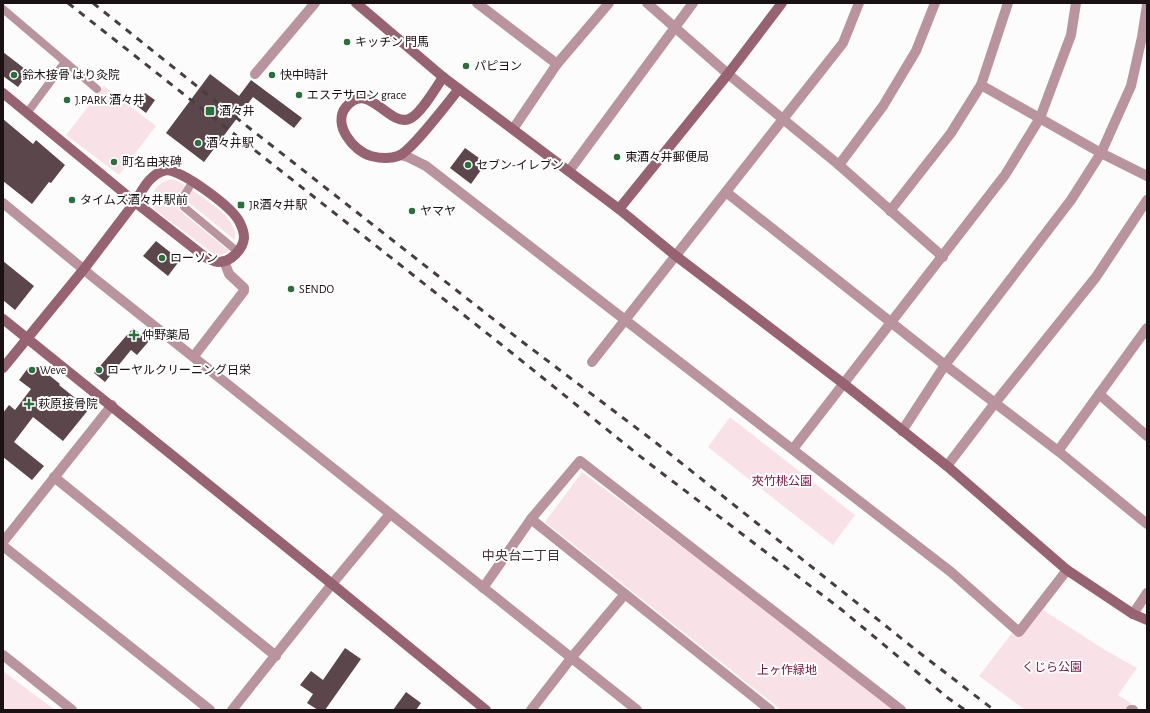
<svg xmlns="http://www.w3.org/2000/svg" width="1150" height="713" font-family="'Alegreya Sans','Noto Sans JP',sans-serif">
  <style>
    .green { fill: #f8e2e8 }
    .building { fill: #5b464c }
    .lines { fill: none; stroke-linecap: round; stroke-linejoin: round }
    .lane { stroke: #b9949e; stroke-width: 8 }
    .street { stroke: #b9949e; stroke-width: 10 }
    .secondary { stroke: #976272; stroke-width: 10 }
    .rail { stroke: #463f42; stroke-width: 3; stroke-dasharray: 7 7; stroke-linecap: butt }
    .poi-dot { fill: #29703d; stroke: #fff; stroke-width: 1.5 }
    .labels { text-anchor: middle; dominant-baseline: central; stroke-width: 4; stroke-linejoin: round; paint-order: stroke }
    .poi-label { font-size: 12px; fill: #1a1114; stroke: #fff; text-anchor: start }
    .park-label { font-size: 12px; fill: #74123e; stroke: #fff }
    .neighbourhood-label { font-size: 13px; fill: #443036; stroke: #fff }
  </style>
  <rect width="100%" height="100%" fill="#fcfcfc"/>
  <g class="green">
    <polygon points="104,86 156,126 119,175 66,135"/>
    <path d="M172 179 182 183 187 187 177 201 179 210 229 251 221 255 214 254 154 209C147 195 157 182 172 179Z"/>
    <path d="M191 189C205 200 240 219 235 240L188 202 186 198Z"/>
    <polygon points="730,417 855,515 833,545 708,447"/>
    <polygon points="582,472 900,710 781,710 545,522"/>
    <polygon points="1043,610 1105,650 1137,668 1118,695 1132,704 1127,710 1025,710 979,676 1012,633 1020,638"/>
    <polygon points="3,671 55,710 3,710"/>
  </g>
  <g class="building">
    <polygon points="3,52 29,72 18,87 3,76"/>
    <polygon points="210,74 239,96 251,80 302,118 294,128 253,97 204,162 166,133"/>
    <polygon points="145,93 155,100 146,113 137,106"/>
    <polygon points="3,119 33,144 36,140 65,165 51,183 49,182 32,204 3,181"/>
    <polygon points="465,148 486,163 471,184 450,168"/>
    <polygon points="156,241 180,260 168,276 143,256"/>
    <polygon points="3,261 34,286 15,310 3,300"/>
    <polygon points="133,328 149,341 137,355 131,350 105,382 94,373"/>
    <polygon points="39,367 60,384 59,385 89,409 63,441 33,417 14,442 44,466 32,480 3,457 3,413 9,405 15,410 31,389 19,380 28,368"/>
    <polygon points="345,648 361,659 325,710 318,710 307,703 313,694 300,685 311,671 323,680"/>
    <polygon points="406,692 421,703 416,710 393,710"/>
  </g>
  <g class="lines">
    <g class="lane">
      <polyline points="3,9 97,89"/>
      <polyline points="27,113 65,62"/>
      <polyline points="193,181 182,199 184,207 238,252"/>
    </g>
    <g class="street">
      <polyline points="477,3 557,64"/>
      <polyline points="647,3 728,74 839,165 943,257"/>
      <polyline points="255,74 315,3"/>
      <polyline points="981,85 1101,153 1147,176"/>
      <polyline points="513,129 557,64 609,3"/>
      <polyline points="400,155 408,157 426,166 951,572 1019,632 1067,570"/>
      <polyline points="839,165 883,106 916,51 935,3"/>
      <polyline points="569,171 693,3"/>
      <polyline points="726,192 945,365 1058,451 1147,524"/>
      <polyline points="3,203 94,278 637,710"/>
      <polyline points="890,211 951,133 981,85 1008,3"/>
      <polyline points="194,356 244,291 244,288 229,274 224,261"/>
      <polyline points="592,362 843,43 859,3"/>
      <polyline points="1099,394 1147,436"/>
      <polyline points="902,431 945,365 1071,200 1101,153 1131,86 1142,37 1147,5"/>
      <polyline points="793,449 1005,175 1040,118 1071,35 1076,3"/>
      <polyline points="1058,451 1147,328"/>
      <polyline points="947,466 995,403 1096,277 1147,200"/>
      <polyline points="54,477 276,656"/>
      <polyline points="531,519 770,710"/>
      <polyline points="3,542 112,405"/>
      <polyline points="3,546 210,710"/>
      <polyline points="483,588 531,519 580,461 901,710"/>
      <polyline points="1133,614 1147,593"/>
      <polyline points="3,655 72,710"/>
      <polyline points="232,710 332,584 390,514"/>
      <polyline points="531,710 572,657 625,594"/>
      <polyline points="1131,710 1133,710"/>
    </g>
    <g class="secondary">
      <polyline points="356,3 443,77 619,209 676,256 844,384 947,466 1067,570 1133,614 1147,620"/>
      <path d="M443 77C436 88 420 115 409 119 388 127 368 79 346 107 332 124 353 151 371 156 379 158 390 159 398 156 411 152 448 102 459 89"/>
      <polyline points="3,93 135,202 84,269 3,368"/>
      <path d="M167 170C184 172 233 207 240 223 242 227 244 233 244 238 243 249 231 262 219 262 214 262 210 259 205 257L135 202C143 189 150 173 167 170Z"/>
      <polyline points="619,209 728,74 782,3"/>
      <polyline points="3,319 332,584 486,710"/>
    </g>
    <g class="rail">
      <polyline points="68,3 512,353 646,461 842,610 948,698 965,710"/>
      <polyline points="93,3 248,127 520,340 655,442 921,654 994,710"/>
    </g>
  </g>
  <g class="poi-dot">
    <circle cx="347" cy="42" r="4"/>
    <circle cx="466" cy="66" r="4"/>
    <circle cx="14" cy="75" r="4"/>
    <circle cx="272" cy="75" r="4"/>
    <circle cx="299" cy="95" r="4"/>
    <circle cx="67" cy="100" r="4"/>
    <rect x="205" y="106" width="10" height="10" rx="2"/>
    <circle cx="198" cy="143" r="4"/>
    <circle cx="617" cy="157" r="4"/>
    <circle cx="114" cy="162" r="4"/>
    <circle cx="468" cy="165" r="4"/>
    <circle cx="72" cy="200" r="4"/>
    <rect x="237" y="201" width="8" height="8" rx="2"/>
    <circle cx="412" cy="211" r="4"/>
    <circle cx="162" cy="258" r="4"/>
    <circle cx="291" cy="289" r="4"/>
    <path d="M132 329h4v4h4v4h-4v4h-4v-4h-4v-4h4z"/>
    <circle cx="32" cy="370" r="4"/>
    <circle cx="99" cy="370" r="4"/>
    <path d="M27 398h4v4h4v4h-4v4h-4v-4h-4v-4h4z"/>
  </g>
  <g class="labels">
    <g class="poi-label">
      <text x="355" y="42">キッチン 門馬</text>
      <text x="474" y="66">パピヨン</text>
      <text x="22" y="75">鈴木接骨 はり灸院</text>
      <text x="280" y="75">快中時計</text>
      <text x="307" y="95">エステサロン grace</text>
      <text x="75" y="100">J.PARK 酒々井</text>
      <text x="219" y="111">酒々井</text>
      <text x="206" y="143">酒々井駅</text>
      <text x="625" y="157">東酒々井郵便局</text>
      <text x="122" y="162">町名由来碑</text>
      <text x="476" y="165">セブン-イレブン</text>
      <text x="80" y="200">タイムズ酒々井駅前</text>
      <text x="249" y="205">JR酒々井駅</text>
      <text x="420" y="211">ヤマヤ</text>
      <text x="170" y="258">ローソン</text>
      <text x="299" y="289">SENDO</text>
      <text x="142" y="335">仲野薬局</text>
      <text x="40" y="370">Weve</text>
      <text x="107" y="370">ローヤルクリーニング日栄</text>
      <text x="38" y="404">萩原接骨院</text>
    </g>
    <g class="park-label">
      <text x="782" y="481">夾竹桃公園</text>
      <text x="1052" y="667">くじら公園</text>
      <text x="787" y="670">上ヶ作緑地</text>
    </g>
    <g class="neighbourhood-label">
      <text x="521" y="556">中央台二丁目</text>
    </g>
  </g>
  <rect width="1150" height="713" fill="none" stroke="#1a1114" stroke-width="8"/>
</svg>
